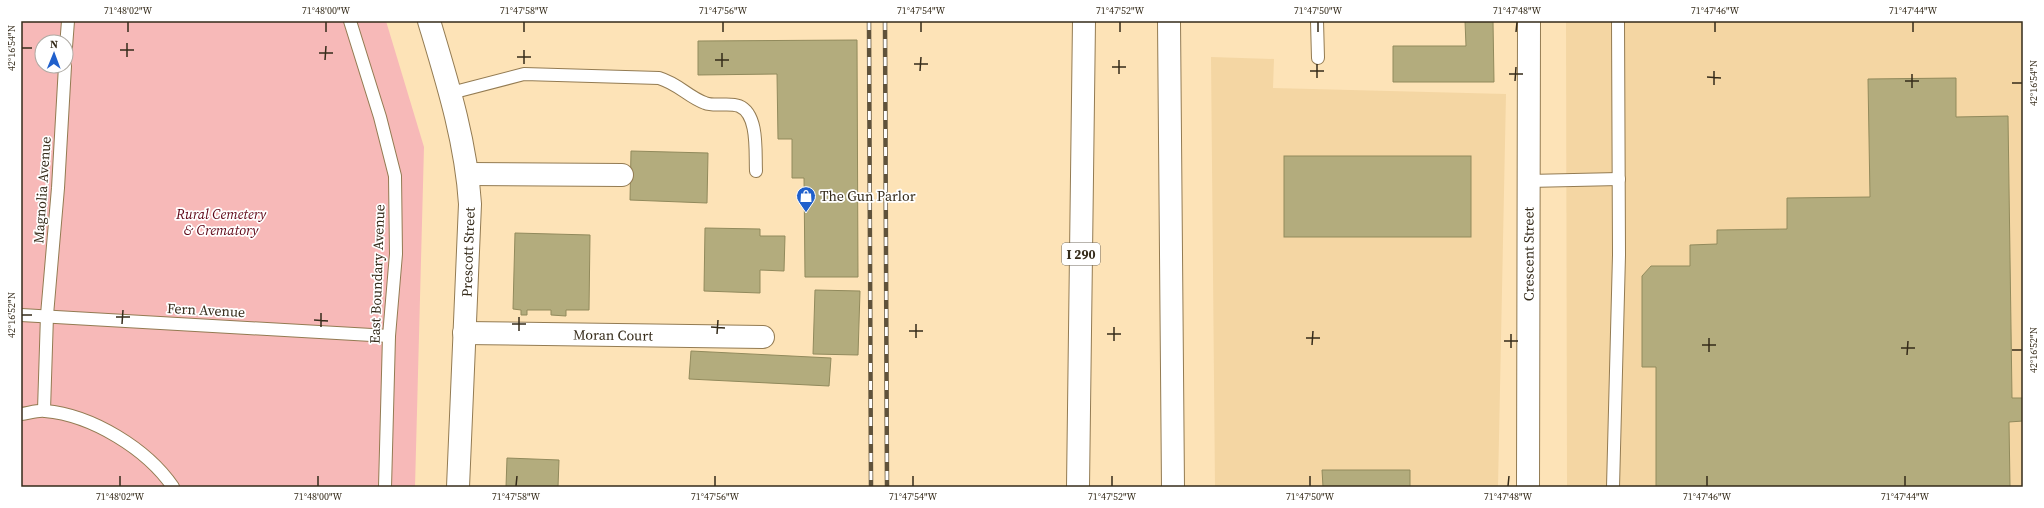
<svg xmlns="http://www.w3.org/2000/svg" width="2044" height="508" font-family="'Source Serif 4',serif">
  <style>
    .built { fill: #f4d6a3 }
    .green { fill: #f7b9b8; fill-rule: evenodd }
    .building { fill: #b3ac7d; stroke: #918a5c }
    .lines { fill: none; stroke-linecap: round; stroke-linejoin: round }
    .service-casing { stroke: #937b52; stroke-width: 14 }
    .minor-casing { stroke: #937b52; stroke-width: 24 }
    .motorway-casing { stroke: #937b52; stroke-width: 24 }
    .service { stroke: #fff; stroke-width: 12 }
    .minor { stroke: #fff; stroke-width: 22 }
    .motorway { stroke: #fff; stroke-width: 22 }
    .rail-casing { stroke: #5f523b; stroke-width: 4.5 }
    .rail { stroke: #fff; stroke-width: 3; stroke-dasharray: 9; stroke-linecap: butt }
    .ticks { fill: none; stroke: #352b1a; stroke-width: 1.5 }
    .labels { text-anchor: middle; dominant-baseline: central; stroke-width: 3.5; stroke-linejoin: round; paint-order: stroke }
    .shield { fill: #fff; stroke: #726b5f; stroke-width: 1 }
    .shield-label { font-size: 13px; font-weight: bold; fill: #352b1a }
    .street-label { font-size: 14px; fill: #352b1a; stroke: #fff }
    .poi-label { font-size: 14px; fill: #352b1a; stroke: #fff; text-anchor: start }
    .park-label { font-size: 14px; font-style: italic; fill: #5d0414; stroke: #fff }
    .neatline { fill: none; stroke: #352b1a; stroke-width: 1.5 }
    .ticks-label { font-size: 10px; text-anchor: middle; fill: #352b1a }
  </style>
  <rect width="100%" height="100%" fill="#fde3b7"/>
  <g class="built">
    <polygon points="1566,21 2023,21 2023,487 1567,487"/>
    <polygon points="1211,57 1274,59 1273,88 1506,94 1498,487 1215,487"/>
  </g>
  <path class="green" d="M21 21H386L424 147 415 487H21ZM42 42H66V66H42Z"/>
  <g class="building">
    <polygon points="1465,21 1493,21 1494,82 1393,82 1393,46 1466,46"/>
    <polygon points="857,40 858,277 805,277 804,178 792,178 792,139 778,139 777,74 698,75 698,41"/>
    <polygon points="1956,78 1956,117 2008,116 2012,398 2023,398 2023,421 2009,422 2010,487 1656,487 1656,367 1642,367 1642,276 1651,266 1690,266 1690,245 1717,244 1717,230 1787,229 1787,198 1870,197 1868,79"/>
    <polygon points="631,151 708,153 707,203 630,200"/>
    <rect x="1284" y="156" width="187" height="81"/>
    <polygon points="705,228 760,229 760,236 785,236 784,271 760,270 760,293 704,291"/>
    <polygon points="515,233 590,235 589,310 566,310 566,316 551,315 551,310 527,310 527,315 521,315 521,310 513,309"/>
    <polygon points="815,290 860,291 858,355 813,354"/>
    <polygon points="691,351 831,358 829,386 689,379"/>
    <polygon points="507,458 559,460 558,487 506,487"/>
    <polygon points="1322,470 1410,470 1410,487 1323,487"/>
  </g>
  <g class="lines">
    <defs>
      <g id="service">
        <polyline points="350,21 380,117 395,176 396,254 389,336 385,487"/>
        <polyline points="1317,21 1318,58"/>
        <polyline points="66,47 68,21"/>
        <path d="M451 93 524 74 659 78C679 84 688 97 705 103 715 107 729 102 739 106 759 114 755 153 756 171"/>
        <polyline points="1528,181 1619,179"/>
        <polyline points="21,315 389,336"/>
        <polyline points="44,410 47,315 58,188 65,66"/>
        <path d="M21 414C29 413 38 410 45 411 92 415 147 449 173 487"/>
        <polyline points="1613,487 1619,255 1618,21"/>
      </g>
      <g id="minor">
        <path d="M429 21C447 81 466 141 470 204L458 487"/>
        <polyline points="468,174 622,175"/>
        <path id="s1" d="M464 333 763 337"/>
        <path id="s2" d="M1528 487 1529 21"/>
      </g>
      <g id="motorway">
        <polyline points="1169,21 1173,487"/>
        <polyline points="1078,487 1084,21"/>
      </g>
    </defs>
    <use href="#service" class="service-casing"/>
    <use href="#minor" class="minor-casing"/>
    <use href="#motorway" class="motorway-casing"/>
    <use href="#service" class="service"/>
    <use href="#minor" class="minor"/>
    <use href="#motorway" class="motorway"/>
    <defs>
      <g id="rail">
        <polyline points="869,21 871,487"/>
        <polyline points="885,21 887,487"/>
      </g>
    </defs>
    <use href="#rail" class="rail-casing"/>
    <use href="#rail" class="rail"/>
  </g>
  <path class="ticks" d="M128 32V22M326 32V22M524 32V22M723 32V22M921 32V22M1120 32V22M1318 32V22M1516 32 1517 22M1715 32V22M1913 32V22M22 48H32M120 50H134M319 53H333M127 57V43M517 57H531M325 60 326 46M715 60H729M524 64V50M914 64H928M722 67V53M1112 67H1126M920 71 921 57M1310 71H1324M1119 74V60M1509 74H1523M1707 77 1721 78M1317 78V64M1515 81 1516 67M1905 81H1919M2012 83H2022M1714 85V71M1912 88V74M22 315H32M116 317H130M314 320 328 321M122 324 123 310M512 324H526M321 327V313M711 327 725 328M519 331V317M909 331H923M717 334 718 320M1107 334H1121M916 338V324M1306 338H1320M1114 341V327M1504 341H1518M1312 345 1313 331M1702 345H1716M1511 348V334M1901 348H1915M2012 350H2022M1709 352V338M1907 355 1908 341M120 486V476M318 486V476M516 486 517 476M715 486V476M913 486V476M1112 486V476M1310 486V476M1508 486 1509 476M1707 486V476M1905 486V476"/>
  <defs>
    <symbol id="shop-pin" viewBox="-11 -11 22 30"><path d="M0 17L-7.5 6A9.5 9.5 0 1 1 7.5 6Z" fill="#2060cc" stroke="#fff"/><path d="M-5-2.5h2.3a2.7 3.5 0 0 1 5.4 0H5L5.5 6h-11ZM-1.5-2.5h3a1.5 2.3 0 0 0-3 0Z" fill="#fff"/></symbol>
  </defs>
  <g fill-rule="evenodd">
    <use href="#shop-pin" x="795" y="185" width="22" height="30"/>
  </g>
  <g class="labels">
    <rect class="shield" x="1062" y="243" width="38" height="22" rx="3"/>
    <g class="shield-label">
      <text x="1081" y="254">I 290</text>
    </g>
    <g class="street-label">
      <text transform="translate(42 190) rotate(-86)">Magnolia Avenue</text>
      <text transform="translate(468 252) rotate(-88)">Prescott Street</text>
      <text stroke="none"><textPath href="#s2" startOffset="233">Crescent Street</textPath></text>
      <text transform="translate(377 274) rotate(-88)">East Boundary Avenue</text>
      <text transform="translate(206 310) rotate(3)">Fern Avenue</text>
      <text stroke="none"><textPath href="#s1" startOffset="149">Moran Court</textPath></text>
    </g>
    <g class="poi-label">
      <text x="820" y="196">The Gun Parlor</text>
    </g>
    <g class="park-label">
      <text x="221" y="214">Rural Cemetery<tspan x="221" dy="16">&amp; Crematory</tspan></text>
    </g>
  </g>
  <rect width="2044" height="508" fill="none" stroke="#ffffff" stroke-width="44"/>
  <g transform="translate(54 54) rotate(1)"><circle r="19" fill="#ffffff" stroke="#aeaaa3"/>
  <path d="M0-3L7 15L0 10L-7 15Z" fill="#2060cc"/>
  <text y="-6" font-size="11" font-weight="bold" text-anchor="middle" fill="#352b1a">N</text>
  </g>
  <rect x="22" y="22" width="2000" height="464" class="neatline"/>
  <g class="ticks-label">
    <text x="128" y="14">71°48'02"W</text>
    <text x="326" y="14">71°48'00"W</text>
    <text x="524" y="14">71°47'58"W</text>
    <text x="723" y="14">71°47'56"W</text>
    <text x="921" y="14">71°47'54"W</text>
    <text x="1120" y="14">71°47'52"W</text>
    <text x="1318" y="14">71°47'50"W</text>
    <text x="1517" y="14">71°47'48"W</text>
    <text x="1715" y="14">71°47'46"W</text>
    <text x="1913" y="14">71°47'44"W</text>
    <text transform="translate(11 48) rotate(-90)" y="4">42°16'54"N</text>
    <text transform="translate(2033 83) rotate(-90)" y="4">42°16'54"N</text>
    <text transform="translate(11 315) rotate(-90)" y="4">42°16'52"N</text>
    <text transform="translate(2033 350) rotate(-90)" y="4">42°16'52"N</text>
    <text x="120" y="500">71°48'02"W</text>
    <text x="318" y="500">71°48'00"W</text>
    <text x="516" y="500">71°47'58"W</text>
    <text x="715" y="500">71°47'56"W</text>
    <text x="913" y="500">71°47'54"W</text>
    <text x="1112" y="500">71°47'52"W</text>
    <text x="1310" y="500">71°47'50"W</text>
    <text x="1508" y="500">71°47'48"W</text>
    <text x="1707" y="500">71°47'46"W</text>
    <text x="1905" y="500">71°47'44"W</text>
  </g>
</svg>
